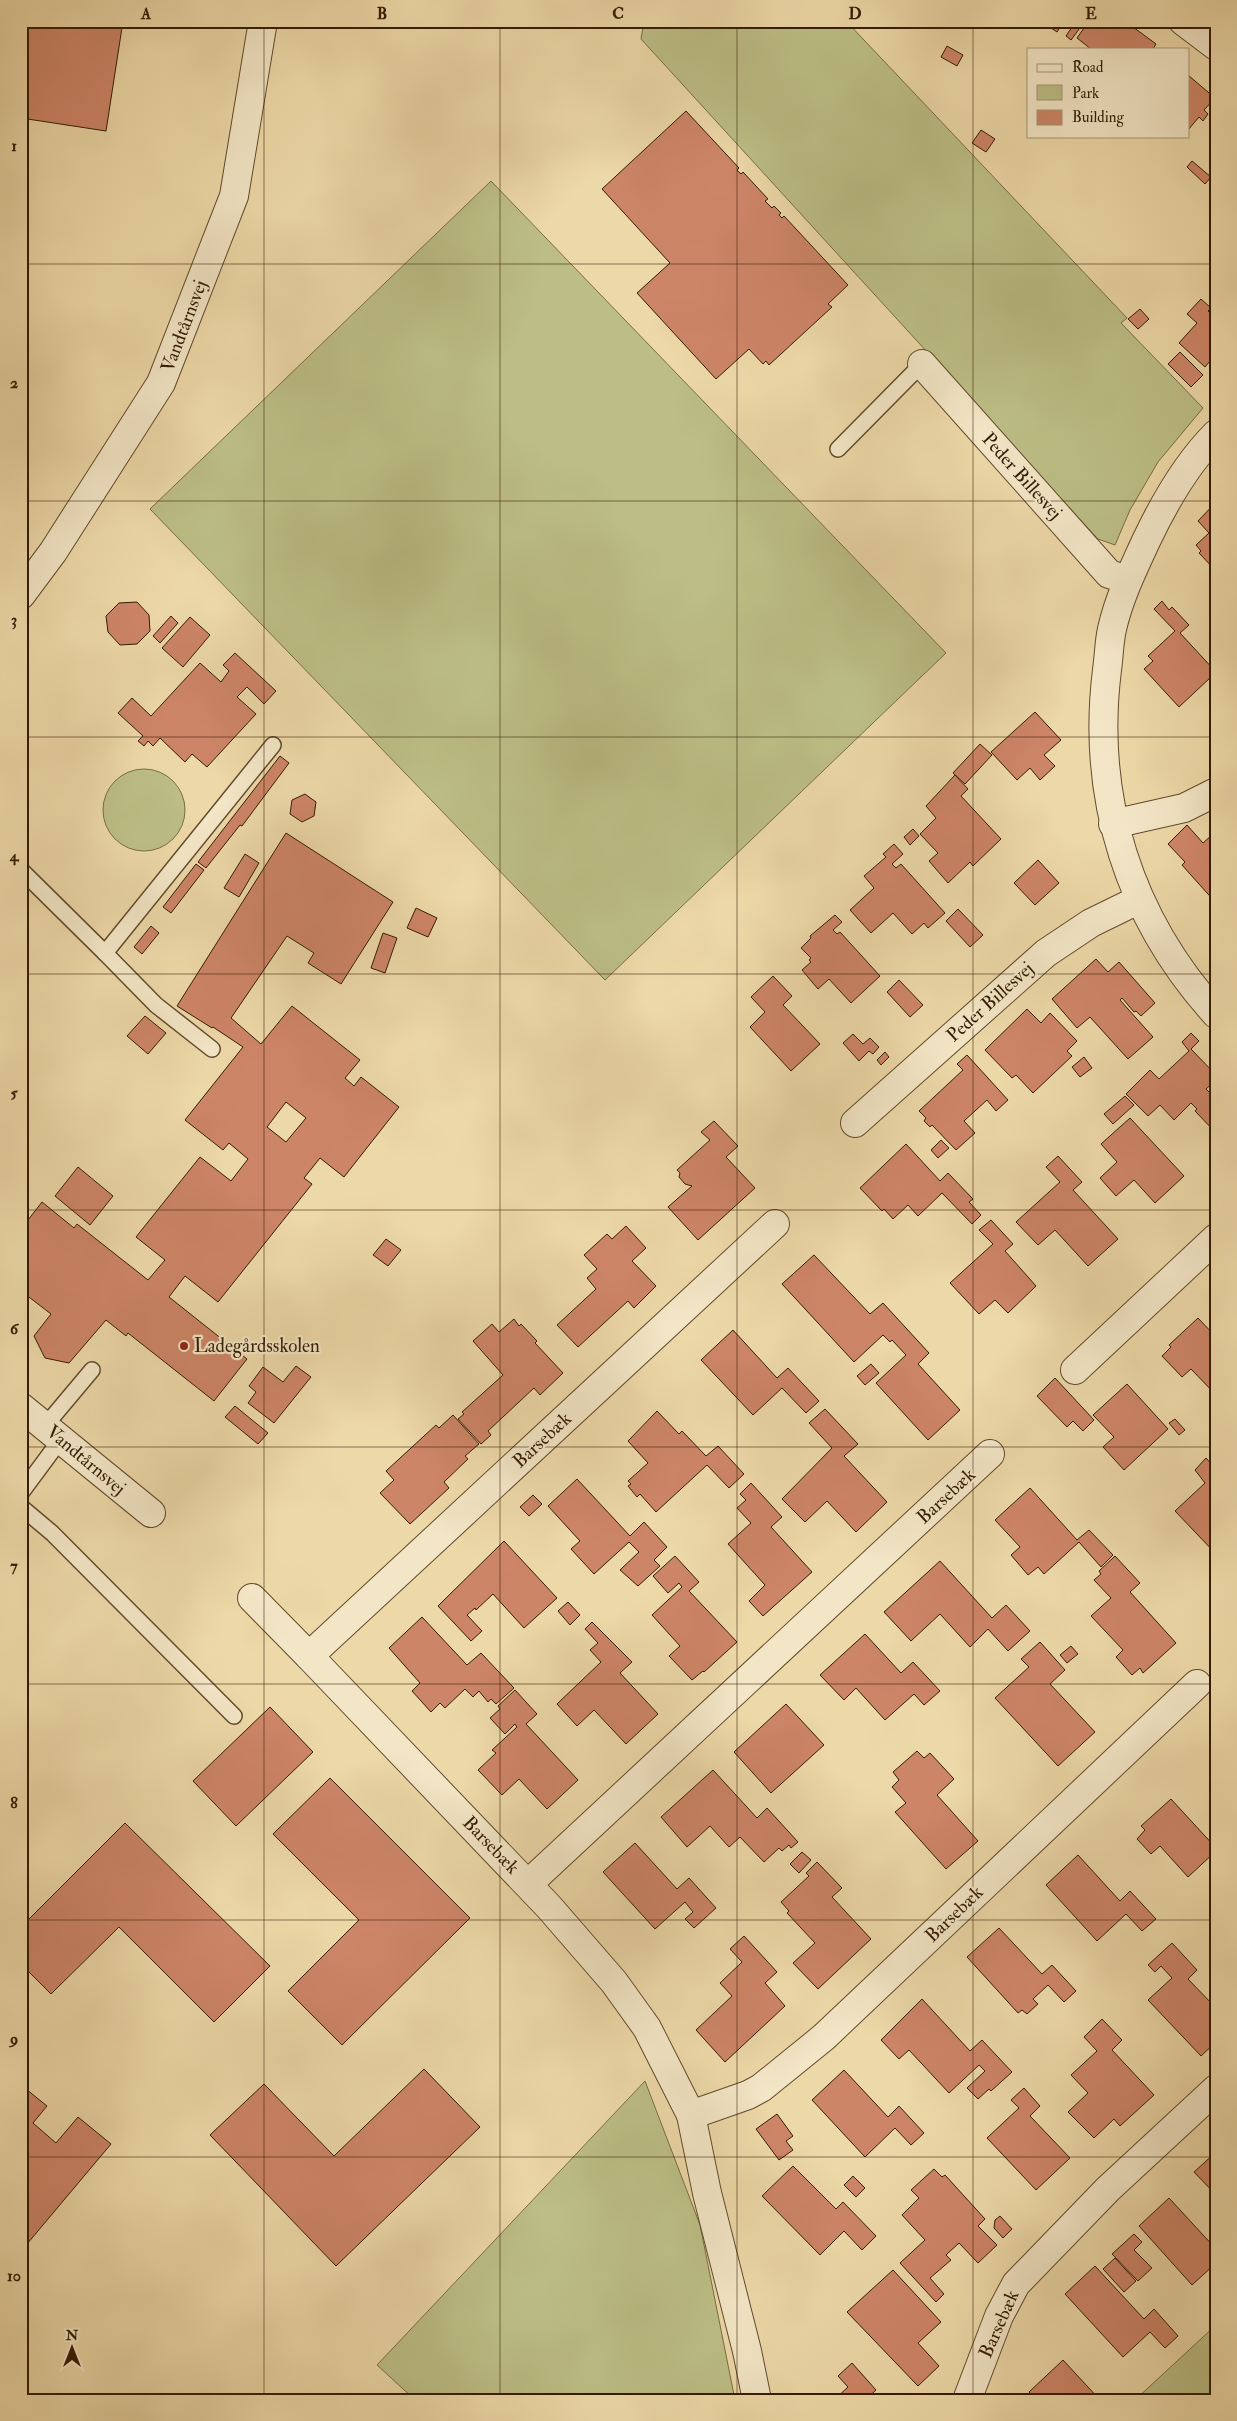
<svg xmlns="http://www.w3.org/2000/svg" width="1237" height="2421" font-family="'IM FELL Double Pica',serif">
  <style>
    .green { fill: #bcbe85; stroke: #786d44 }
    .building { fill: #cd8567; stroke: #331c04; fill-rule: evenodd }
    .lines { fill: none; stroke-linecap: round; stroke-linejoin: round }
    .lane-casing { stroke: #624b2d; stroke-width: 18 }
    .street-casing { stroke: #624b2d; stroke-width: 30 }
    .lane { stroke: #f3e6c6; stroke-width: 15 }
    .street { stroke: #f3e6c6; stroke-width: 28 }
    .grid { fill: none; stroke: #331c04; stroke-width: 1; stroke-opacity: 0.55 }
    .poi-dot { fill: #8f2418; stroke: #f3e6c6; stroke-width: 2 }
    .labels { text-anchor: middle; dominant-baseline: central; stroke-width: 4.5; stroke-linejoin: round; paint-order: stroke }
    .street-label { font-size: 19px; fill: #331c04; stroke: #f3e6c6 }
    .poi-label { font-size: 19px; fill: #331c04; stroke: #f3e6c6; text-anchor: start }
    .neatline { fill: none; stroke: #331c04; stroke-width: 2 }
    .grid-label { font-size: 16px; text-anchor: middle; font-weight: bold; fill: #331c04 }
  </style>
  <rect width="100%" height="100%" fill="#edd8a7"/>
  <filter id="stains"><feTurbulence type="fractalNoise" baseFrequency=".004" numOctaves="4"/><feColorMatrix values="0 0 0 0 .2 0 0 0 0 .09 0 0 0 0 .02 0 0 0 .5 -.17"/></filter>
  <radialGradient id="worn" r=".72"><stop offset=".6" stop-color="#630" stop-opacity="0"/><stop offset="1" stop-color="#630" stop-opacity=".3"/></radialGradient>
  <g class="green">
    <polygon points="644,21 846,21 1127,318 1121,323 1203,408 1158,462 1130,510 1115,545 1098,539 641,39"/>
    <polygon points="491,181 946,653 605,980 150,509"/>
    <circle cx="144" cy="810" r="41"/>
    <polygon points="645,2081 700,2225 735,2400 415,2400 377,2365"/>
    <polygon points="1216,2325 1216,2400 1135,2400"/>
  </g>
  <g class="building">
    <polygon points="21,21 123,21 106,131 21,118"/>
    <polygon points="1041,21 1064,21 1057,32"/>
    <polygon points="1076,21 1082,25 1071,40 1066,36"/>
    <polygon points="1089,21 1113,21 1120,26 1125,21 1156,44 1153,49 1091,49 1077,38"/>
    <polygon points="947,46 963,55 957,66 941,57"/>
    <polygon points="1188,75 1215,98 1204,110 1208,114 1203,121 1199,117 1188,130"/>
    <polygon points="686,111 739,168 737,170 741,174 743,172 768,199 765,201 772,208 774,206 781,213 779,215 782,218 784,216 848,285 828,304 832,307 769,365 766,361 763,364 749,349 716,379 637,293 670,263 602,189"/>
    <polygon points="981,130 995,139 986,152 972,143"/>
    <polygon points="1192,161 1211,177 1205,184 1187,167"/>
    <polygon points="21,184 28,185 21,220"/>
    <polygon points="1201,299 1211,308 1208,311 1216,318 1216,358 1214,356 1205,367 1179,343 1197,323 1187,314"/>
    <polygon points="1140,309 1149,319 1138,329 1128,319"/>
    <polygon points="1180,352 1203,375 1191,387 1168,364"/>
    <polygon points="1216,502 1216,571 1199,553 1201,551 1196,545 1209,533 1198,521"/>
    <polygon points="1162,601 1169,610 1172,607 1189,625 1180,633 1216,672 1216,681 1211,677 1179,707 1144,669 1153,661 1148,656 1175,631 1154,609"/>
    <polygon points="137,602 149,615 150,631 137,644 120,645 108,632 106,616 119,603"/>
    <polygon points="171,616 178,623 160,643 153,636"/>
    <polygon points="190,617 210,635 183,667 162,648"/>
    <polygon points="235,653 276,691 264,704 247,687 237,697 256,714 207,767 192,754 185,762 160,738 153,746 148,741 144,746 138,741 143,736 118,713 132,698 151,716 200,663 221,682 229,671 223,665"/>
    <polygon points="1035,712 1061,740 1044,755 1055,766 1040,780 1030,768 1017,780 991,752"/>
    <polygon points="980,744 992,755 965,784 953,773"/>
    <polygon points="280,756 289,763 242,826 240,825 206,868 198,862"/>
    <polygon points="955,775 968,789 961,796 1001,839 973,866 970,862 948,883 929,861 938,853 920,834 936,818 926,806"/>
    <polygon points="305,794 316,802 314,816 302,822 290,814 292,800"/>
    <polygon points="1187,825 1203,843 1212,835 1216,840 1216,903 1182,865 1185,862 1168,844"/>
    <polygon points="913,829 919,836 910,845 904,837"/>
    <path d="M286 833 393 902 341 984 308 963 314 953 287 936 231 1018 261 1044 292 1006 360 1060 345 1078 354 1086 361 1077 399 1107 344 1177 320 1158 304 1178 312 1184 218 1302 185 1276 169 1297 247 1359 214 1401 128 1333 126 1336 106 1320 69 1363 45 1358 34 1336 51 1314 25 1294 21 1298V1229L42 1202 74 1228 77 1224 148 1280 165 1260 136 1237 200 1157 231 1181 248 1159 229 1143 223 1150 185 1120 243 1047 213 1027 212 1028 177 1006ZM286 1102 306 1118 286 1142 267 1127Z"/>
    <polygon points="894,844 903,854 892,864 896,868 901,864 945,913 928,928 924,923 912,934 893,913 871,933 850,910 874,888 864,876 886,857 883,854"/>
    <polygon points="245,854 259,863 239,897 224,888"/>
    <polygon points="1038,860 1059,883 1035,905 1014,883"/>
    <polygon points="196,864 204,870 171,913 163,907"/>
    <polygon points="416,908 437,918 428,937 407,928"/>
    <polygon points="958,909 983,935 970,947 946,921"/>
    <polygon points="835,915 842,922 833,930 837,934 840,932 880,976 851,1003 829,979 818,989 802,970 811,962 809,960 811,958 801,948 811,938 810,936"/>
    <polygon points="151,926 159,933 142,954 134,947"/>
    <polygon points="383,933 397,938 385,973 371,968"/>
    <polygon points="1096,959 1108,972 1119,962 1155,1003 1141,1016 1136,1011 1134,1012 1122,998 1120,1000 1153,1037 1128,1059 1090,1017 1077,1028 1052,999"/>
    <polygon points="773,976 792,996 783,1005 820,1044 791,1071 750,1027 765,1012 751,997"/>
    <polygon points="899,980 923,1005 910,1017 887,992"/>
    <polygon points="1027,1009 1041,1023 1050,1013 1077,1041 1067,1051 1072,1056 1033,1093 1016,1075 1012,1078 985,1050"/>
    <polygon points="145,1016 166,1033 148,1054 127,1036"/>
    <polygon points="1191,1033 1199,1041 1191,1049 1216,1075 1216,1080 1206,1089 1212,1095 1216,1092 1216,1133 1195,1111 1197,1109 1191,1103 1174,1120 1160,1105 1148,1116 1126,1094 1150,1070 1159,1079 1189,1051 1182,1042"/>
    <polygon points="853,1034 863,1044 870,1038 879,1047 873,1054 869,1051 859,1061 843,1043"/>
    <polygon points="885,1052 889,1057 881,1065 877,1060"/>
    <polygon points="967,1055 1008,1100 996,1111 987,1100 964,1121 975,1133 956,1150 932,1125 930,1127 924,1121 926,1118 919,1111 963,1070 957,1064"/>
    <polygon points="1084,1057 1092,1068 1080,1077 1072,1067"/>
    <polygon points="1125,1096 1134,1105 1113,1124 1104,1114"/>
    <polygon points="1130,1118 1184,1176 1155,1203 1134,1180 1116,1196 1100,1178 1117,1162 1101,1144"/>
    <polygon points="714,1121 738,1146 726,1157 755,1188 698,1240 668,1207 692,1186 685,1184 679,1177 680,1173 677,1170 710,1140 701,1132"/>
    <polygon points="941,1140 949,1148 938,1158 931,1150"/>
    <polygon points="906,1144 940,1181 948,1173 973,1199 969,1202 981,1215 972,1224 942,1193 918,1216 908,1205 893,1219 884,1209 882,1211 860,1188"/>
    <polygon points="1058,1156 1082,1182 1073,1190 1118,1239 1088,1266 1055,1230 1038,1245 1016,1222 1060,1182 1046,1167"/>
    <polygon points="78,1167 113,1196 90,1225 55,1196"/>
    <polygon points="991,1220 1013,1244 1005,1251 1036,1286 1008,1313 995,1300 979,1314 950,1283 993,1244 979,1230"/>
    <polygon points="626,1226 646,1248 632,1261 656,1286 634,1308 628,1301 578,1347 557,1325 596,1289 587,1278 597,1269 584,1255 607,1234 612,1239"/>
    <polygon points="386,1239 401,1250 388,1266 373,1255"/>
    <polygon points="814,1255 870,1314 883,1303 929,1353 918,1364 960,1410 928,1440 876,1383 906,1355 892,1340 890,1342 883,1335 854,1362 782,1284"/>
    <polygon points="1198,1318 1216,1337 1216,1395 1191,1369 1182,1377 1162,1356 1171,1347 1169,1345"/>
    <polygon points="514,1319 519,1326 521,1324 537,1341 535,1343 563,1373 540,1395 534,1388 488,1431 491,1435 481,1444 458,1419 464,1414 462,1412 503,1375 473,1341 492,1324 499,1332"/>
    <polygon points="733,1330 777,1378 788,1368 819,1401 806,1413 782,1388 753,1415 701,1360"/>
    <polygon points="871,1364 879,1373 865,1385 857,1376"/>
    <polygon points="296,1366 311,1377 274,1423 248,1403 256,1392 249,1386 263,1367 283,1382"/>
    <polygon points="1055,1378 1094,1420 1083,1431 1073,1421 1067,1427 1037,1396"/>
    <polygon points="1127,1384 1168,1429 1124,1470 1103,1447 1114,1437 1093,1415"/>
    <polygon points="235,1406 268,1433 258,1444 225,1417"/>
    <polygon points="825,1409 858,1444 844,1456 887,1502 856,1532 827,1501 805,1522 782,1499 832,1448 809,1423"/>
    <polygon points="657,1411 679,1434 682,1431 706,1456 718,1446 744,1474 729,1488 707,1465 656,1512 640,1494 637,1497 628,1486 631,1484 628,1481 648,1463 628,1441"/>
    <polygon points="453,1415 479,1444 465,1456 468,1459 444,1482 449,1488 410,1524 380,1493 394,1480 386,1471 436,1425 439,1428"/>
    <polygon points="1175,1419 1185,1430 1179,1435 1169,1423"/>
    <polygon points="1206,1458 1213,1466 1216,1465 1216,1554 1175,1511 1205,1483 1195,1470"/>
    <polygon points="577,1479 630,1536 644,1522 667,1547 654,1560 660,1566 638,1586 620,1570 639,1552 629,1542 594,1574 571,1549 580,1541 548,1506"/>
    <polygon points="751,1483 782,1517 771,1527 812,1572 763,1616 749,1601 765,1585 728,1544 751,1523 737,1508 746,1500 740,1494"/>
    <polygon points="1030,1488 1077,1540 1089,1530 1113,1555 1101,1567 1079,1542 1044,1574 1038,1567 1028,1575 1011,1555 1020,1547 995,1520"/>
    <polygon points="533,1495 542,1504 529,1516 520,1507"/>
    <polygon points="504,1541 557,1598 524,1628 493,1594 476,1610 475,1608 467,1615 482,1631 471,1641 438,1606"/>
    <polygon points="675,1556 699,1582 689,1591 737,1642 704,1672 703,1671 692,1680 669,1656 680,1646 652,1615 682,1587 679,1583 668,1593 653,1576"/>
    <polygon points="1115,1556 1140,1583 1130,1592 1176,1643 1143,1673 1140,1668 1132,1675 1116,1657 1123,1650 1091,1616 1111,1598 1094,1580 1101,1574 1099,1571"/>
    <polygon points="940,1561 992,1618 1006,1605 1030,1631 1008,1651 988,1629 970,1647 940,1614 911,1641 884,1612"/>
    <polygon points="568,1602 580,1615 570,1625 558,1611"/>
    <polygon points="422,1617 467,1665 481,1653 514,1688 496,1704 491,1699 488,1702 479,1691 473,1697 465,1689 445,1708 440,1703 431,1712 412,1691 420,1683 389,1648"/>
    <polygon points="592,1622 632,1662 620,1673 658,1714 626,1744 594,1710 577,1726 557,1704 601,1662 590,1650 598,1643 585,1629"/>
    <polygon points="865,1634 901,1673 913,1662 940,1691 924,1705 914,1694 885,1720 856,1688 844,1700 820,1675"/>
    <polygon points="1040,1642 1065,1670 1050,1684 1095,1732 1058,1766 995,1698 1029,1667 1021,1659"/>
    <polygon points="1071,1646 1078,1654 1067,1663 1060,1655"/>
    <polygon points="515,1690 537,1714 526,1724 578,1780 547,1809 519,1779 502,1795 478,1770 496,1753 492,1750 517,1727 515,1724 505,1734 490,1718 500,1709 498,1706"/>
    <polygon points="786,1704 824,1745 771,1793 734,1752"/>
    <polygon points="270,1707 313,1752 236,1826 193,1781"/>
    <polygon points="917,1751 924,1758 930,1753 954,1779 937,1795 978,1841 946,1869 895,1812 906,1803 892,1787 899,1780 893,1772"/>
    <polygon points="713,1770 757,1818 767,1808 798,1842 791,1848 789,1845 782,1851 779,1848 764,1862 740,1837 729,1847 710,1826 687,1847 661,1817"/>
    <polygon points="330,1778 470,1918 342,2045 288,1991 359,1920 273,1834"/>
    <polygon points="1171,1799 1216,1848 1216,1851 1188,1877 1160,1846 1151,1854 1137,1839 1145,1830 1141,1826"/>
    <polygon points="125,1823 270,1966 214,2022 119,1927 51,1994 21,1964 21,1927"/>
    <polygon points="635,1843 677,1889 689,1878 716,1908 694,1928 685,1919 693,1912 685,1902 655,1929 603,1872"/>
    <polygon points="802,1852 811,1860 799,1873 790,1864"/>
    <polygon points="1078,1855 1120,1901 1130,1891 1156,1919 1142,1931 1126,1914 1097,1941 1046,1885"/>
    <polygon points="817,1862 842,1888 832,1897 871,1939 818,1989 793,1963 815,1943 787,1913 789,1911 781,1902 809,1876 806,1873"/>
    <polygon points="999,1928 1042,1974 1052,1965 1076,1991 1064,2002 1048,1985 1033,1999 1038,2004 1027,2014 1022,2010 1018,2013 967,1957"/>
    <polygon points="744,1936 777,1972 765,1983 785,2006 725,2062 696,2030 732,1996 720,1983 742,1962 730,1949"/>
    <polygon points="1172,1943 1197,1970 1188,1979 1216,2008 1216,2042 1201,2056 1148,2000 1172,1978 1161,1966 1155,1972 1148,1965"/>
    <polygon points="922,1999 970,2051 982,2040 1012,2072 991,2091 989,2089 978,2099 967,2088 985,2071 979,2065 949,2093 909,2050 899,2059 881,2040"/>
    <polygon points="1102,2019 1122,2040 1112,2050 1154,2095 1120,2126 1114,2119 1094,2138 1068,2112 1088,2093 1071,2075 1097,2051 1084,2037"/>
    <polygon points="424,2069 480,2127 336,2266 210,2135 264,2084 334,2156"/>
    <polygon points="844,2070 888,2117 899,2106 924,2133 911,2145 895,2128 865,2157 812,2100"/>
    <polygon points="21,2085 47,2106 33,2123 56,2143 78,2117 111,2144 27,2244 21,2240 21,2173 27,2166 21,2161"/>
    <polygon points="1024,2088 1040,2106 1030,2116 1070,2158 1036,2190 987,2138 1019,2108 1011,2100"/>
    <polygon points="777,2114 793,2136 786,2141 793,2150 779,2160 756,2129"/>
    <polygon points="1216,2152 1216,2195 1194,2172"/>
    <polygon points="793,2166 836,2209 843,2202 876,2236 862,2250 844,2231 820,2255 762,2196"/>
    <polygon points="934,2169 942,2177 945,2175 985,2219 978,2226 997,2245 978,2263 959,2243 946,2255 951,2260 930,2278 944,2294 936,2302 900,2263 925,2240 902,2215 919,2198 911,2190"/>
    <polygon points="853,2176 865,2188 856,2197 844,2185"/>
    <polygon points="1169,2198 1216,2249 1216,2263 1192,2285 1139,2226"/>
    <polygon points="1000,2216 1012,2229 1003,2238 994,2228 995,2220"/>
    <polygon points="1134,2234 1142,2242 1134,2250 1152,2268 1138,2281 1112,2254"/>
    <polygon points="1115,2258 1136,2281 1124,2292 1103,2269"/>
    <polygon points="1095,2266 1144,2319 1154,2309 1178,2336 1165,2348 1150,2332 1123,2357 1065,2294"/>
    <polygon points="893,2270 941,2322 918,2343 939,2366 918,2386 847,2312"/>
    <polygon points="1063,2360 1100,2400 1036,2400 1029,2392"/>
    <polygon points="852,2363 876,2390 865,2400 834,2400 848,2387 838,2376"/>
  </g>
  <g class="lines">
    <defs>
      <g id="lane">
        <polyline points="838,449 922,364"/>
        <polyline points="21,870 105,953 273,745"/>
        <polyline points="105,953 156,1005 212,1049"/>
        <polyline points="45,1426 92,1370"/>
        <polyline points="21,1493 61,1439"/>
        <polyline points="21,1507 52,1533 234,1716"/>
      </g>
      <g id="street">
        <polyline points="1183,21 1216,46"/>
        <polyline points="922,364 1109,574 1128,580"/>
        <path d="M1216 434C1186 464 1164 503 1146 541 1133 569 1119 598 1112 629 1109 642 1109 656 1107 670 1091 798 1129 918 1216 1014"/>
        <polyline points="21,595 53,552 161,383 234,196 263,21"/>
        <polyline points="1113,824 1184,808 1216,792"/>
        <polyline points="855,1123 1046,953 1091,923 1138,900"/>
        <polyline points="1075,1370 1216,1238"/>
        <polyline points="21,1407 151,1513"/>
        <polyline points="252,1598 309,1656"/>
        <polyline points="528,1884 990,1454"/>
        <polyline points="691,2115 748,2095 761,2088 824,2037 1197,1684"/>
        <polyline points="757,2400 747,2351 707,2193 691,2115 647,2028 614,1982 549,1907 309,1656 775,1224"/>
        <polyline points="967,2400 999,2316 1016,2284 1108,2189 1216,2089"/>
      </g>
    </defs>
    <use href="#lane" class="lane-casing"/>
    <use href="#street" class="street-casing"/>
    <use href="#lane" class="lane"/>
    <use href="#street" class="street"/>
  </g>
  <path class="grid" d="M264 21V2400M500 21V2400M737 21V2400M973 21V2400M21 264H1216M21 501H1216M21 737H1216M21 974H1216M21 1210H1216M21 1447H1216M21 1684H1216M21 1920H1216M21 2157H1216"/>
  <circle class="poi-dot" cx="184" cy="1346" r="5"/>
  <g class="labels">
    <g class="street-label">
      <text transform="translate(184 326) rotate(-69)">Vandtårnsvej</text>
      <text transform="translate(1022 476) rotate(48)">Peder Billesvej</text>
      <text transform="translate(990 1002) rotate(-42)">Peder Billesvej</text>
      <text transform="translate(542 1440) rotate(-43)">Barsebæk</text>
      <text transform="translate(86 1460) rotate(40)">Vandtårnsvej</text>
      <text transform="translate(946 1496) rotate(-43)">Barsebæk</text>
      <text transform="translate(491 1845) rotate(46)">Barsebæk</text>
      <text transform="translate(954 1914) rotate(-44)">Barsebæk</text>
      <text transform="translate(999 2324) rotate(-66)">Barsebæk</text>
    </g>
    <g class="poi-label">
      <text x="194" y="1346">Ladegårdsskolen</text>
    </g>
  </g>
  <rect width="1237" height="2421" fill="none" stroke="#edd8a7" stroke-width="55"/>
  <rect x="1027" y="48" width="162" height="90" fill="#f3e6c6" stroke="#a69578"/>
  <rect x="1037" y="64" width="25" height="8" fill="#f3e6c6" stroke="#a69578"/>
  <text x="1072" y="72" font-size="15" fill="#331c04">Road</text>
  <rect x="1037" y="85" width="25" height="15" fill="#bcbe85" stroke="#a69578"/>
  <text x="1072" y="98" font-size="15" fill="#331c04">Park</text>
  <rect x="1037" y="110" width="25" height="15" fill="#cd8567" stroke="#a69578"/>
  <text x="1072" y="122" font-size="15" fill="#331c04">Building</text>
  <g transform="translate(72 2348)" stroke="#f3e6c6" stroke-width="4" paint-order="stroke">
  <path d="M0-4L9 19L0 12L-9 19Z" fill="#331c04"/>
  <text y="-8" font-size="14" font-weight="bold" text-anchor="middle" fill="#331c04">N</text>
  </g>
  <rect x="28" y="28" width="1182" height="2366" class="neatline"/>
  <g class="grid-label">
    <text x="146" y="19">A</text>
    <text x="382" y="19">B</text>
    <text x="618" y="19">C</text>
    <text x="855" y="19">D</text>
    <text x="1091" y="19">E</text>
    <text x="14" y="151">1</text>
    <text x="14" y="388">2</text>
    <text x="14" y="625">3</text>
    <text x="14" y="861">4</text>
    <text x="14" y="1098">5</text>
    <text x="14" y="1334">6</text>
    <text x="14" y="1571">7</text>
    <text x="14" y="1808">8</text>
    <text x="14" y="2044">9</text>
    <text x="14" y="2281">10</text>
  </g>
  <rect width="100%" height="100%" filter="url(#stains)"/>
  <rect width="100%" height="100%" fill="url(#worn)"/>
</svg>
